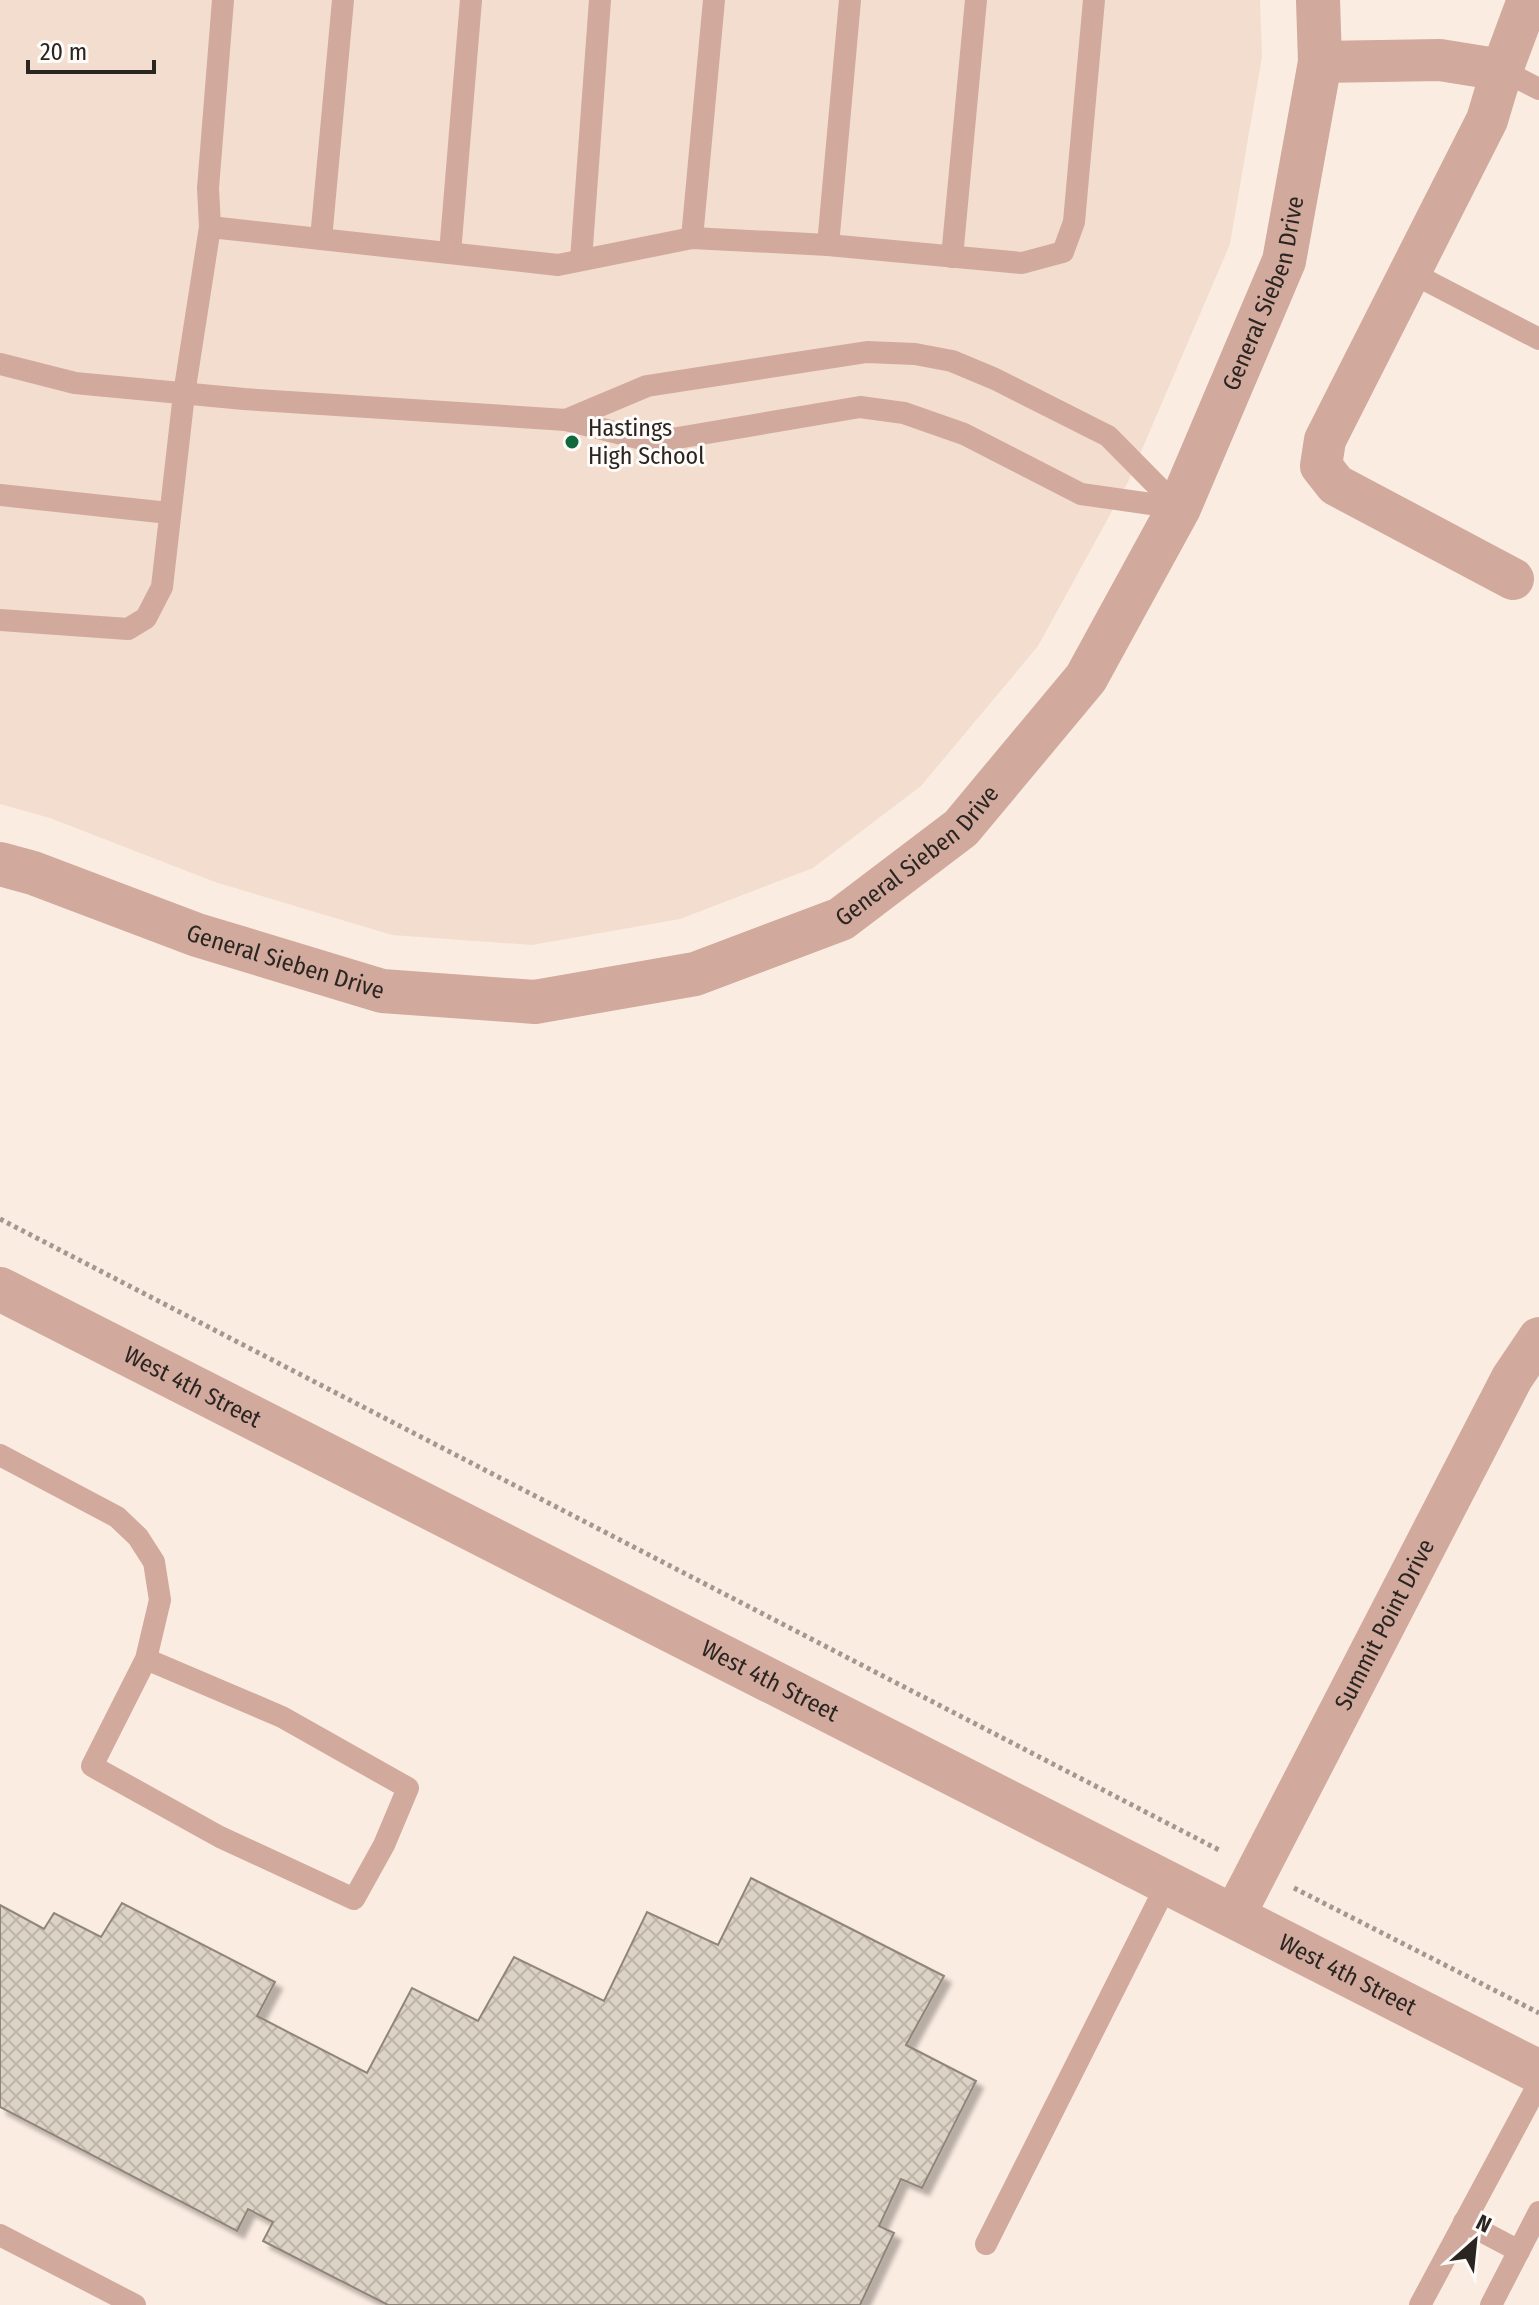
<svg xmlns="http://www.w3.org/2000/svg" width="1539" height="2305" font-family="'Fira Sans Condensed',sans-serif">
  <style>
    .built { fill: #f3ddce }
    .building { fill: url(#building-cross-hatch); stroke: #8f8679; stroke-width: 2; filter: url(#shadow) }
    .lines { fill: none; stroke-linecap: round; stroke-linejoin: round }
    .path { stroke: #a3978f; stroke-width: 5; stroke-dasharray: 4 4; stroke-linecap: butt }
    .service { stroke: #d1a99d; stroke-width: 22 }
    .minor { stroke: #d1a99d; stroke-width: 42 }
    .tertiary { stroke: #d1a99d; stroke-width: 44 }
    .poi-dot { fill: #10693c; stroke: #fefbf9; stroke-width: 3 }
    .labels { text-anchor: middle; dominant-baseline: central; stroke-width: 6; stroke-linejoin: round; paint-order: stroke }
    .street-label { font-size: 24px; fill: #2b2521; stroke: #fefbf9 }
    .poi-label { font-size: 24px; fill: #2b2521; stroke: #fefbf9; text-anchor: start }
  </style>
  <defs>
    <pattern id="building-cross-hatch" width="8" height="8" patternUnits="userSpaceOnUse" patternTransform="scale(2)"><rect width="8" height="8" fill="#dcd3c5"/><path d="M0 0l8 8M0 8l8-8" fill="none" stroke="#bdb5a9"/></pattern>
    <filter id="shadow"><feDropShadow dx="7" dy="7" stdDeviation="2" flood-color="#0004"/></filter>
  </defs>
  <rect width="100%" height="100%" fill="#fbece1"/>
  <polygon class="built" points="0,0 1260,0 1262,57 1230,244 1128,482 1038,646 921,786 813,868 680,919 532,945 392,935 215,882 50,818 0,804"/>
  <polygon class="building" points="751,1878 944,1976 906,2045 976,2081 922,2188 901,2179 879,2226 894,2233 860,2305 388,2305 263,2241 273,2222 248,2209 237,2231 0,2107 0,1905 44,1929 54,1913 101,1937 122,1903 275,1982 257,2016 367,2073 412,1988 478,2021 514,1957 604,2001 647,1912 718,1945"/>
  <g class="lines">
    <g class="path">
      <polyline points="0,1219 1221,1851"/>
      <polyline points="1294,1888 1539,2013"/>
    </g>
    <g class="service">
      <polyline points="1502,70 1539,89"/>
      <polyline points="210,227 558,265 692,238 828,245 1022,263 1063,252 1074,222 1094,0"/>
      <polyline points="692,238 714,0"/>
      <polyline points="321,239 343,0"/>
      <polyline points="828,245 850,0"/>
      <polyline points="450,253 471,0"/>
      <polyline points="952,257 976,0"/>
      <polyline points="581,260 600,0"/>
      <polyline points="1410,272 1539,339"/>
      <polyline points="0,364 75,383 244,399 566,420 654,442 860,407 904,413 964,434 1081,494 1179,508"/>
      <polyline points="566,420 647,386 867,352 915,354 952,361 995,379 1108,436 1179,508"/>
      <polyline points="0,495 169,513"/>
      <polyline points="0,620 128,629 146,618 162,587 184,394 210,227 208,188 223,0"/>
      <polyline points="0,1455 117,1517 138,1537 154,1562 160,1600 146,1659 92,1766 220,1837 354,1899 384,1845 408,1788 282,1717 146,1659"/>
      <polyline points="1464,2222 1519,2251"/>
      <polyline points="0,2235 135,2305"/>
      <polyline points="986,2244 1168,1882"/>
      <polyline points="1420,2305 1539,2083"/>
      <polyline points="1491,2305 1539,2212"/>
    </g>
    <g class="minor">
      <polyline points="1320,62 1440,60 1502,70"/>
      <polyline points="1513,579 1336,485 1321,466 1325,440 1487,120 1502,70 1528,0"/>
      <path id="s1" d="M1234 1916 1512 1378 1539 1338"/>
    </g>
    <g class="tertiary">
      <path id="s2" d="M0 864 33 873 197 935 382 991 535 1002 695 974 841 919 961 828 1086 678 1179 508 1284 261 1320 62 1318 0"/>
      <path id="s3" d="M0 1289 1539 2072"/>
    </g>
  </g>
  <circle class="poi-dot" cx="572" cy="442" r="8"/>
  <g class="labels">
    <g class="street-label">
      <text stroke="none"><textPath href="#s2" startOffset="1646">General Sieben Drive</textPath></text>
      <text stroke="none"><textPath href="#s2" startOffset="974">General Sieben Drive</textPath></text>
      <text stroke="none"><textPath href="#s2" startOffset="302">General Sieben Drive</textPath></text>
      <text stroke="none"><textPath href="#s3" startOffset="216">West 4th Street</textPath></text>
      <text stroke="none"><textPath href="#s1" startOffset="328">Summit Point Drive</textPath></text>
      <text stroke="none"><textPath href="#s3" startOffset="864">West 4th Street</textPath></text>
      <text stroke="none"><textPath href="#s3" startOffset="1512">West 4th Street</textPath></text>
    </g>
    <g class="poi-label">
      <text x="588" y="428">Hastings<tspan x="588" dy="28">High School</tspan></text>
    </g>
  </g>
  <g transform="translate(1475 2241) rotate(27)" stroke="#fefbf9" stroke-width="6" paint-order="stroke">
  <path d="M0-6L14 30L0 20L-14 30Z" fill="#2b2521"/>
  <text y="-12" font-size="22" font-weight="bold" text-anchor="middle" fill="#2b2521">N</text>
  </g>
  <path d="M28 60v12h126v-12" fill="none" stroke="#2b2521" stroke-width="4"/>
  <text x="40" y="60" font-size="24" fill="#2b2521" stroke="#fefbf9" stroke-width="6" paint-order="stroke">20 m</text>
</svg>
